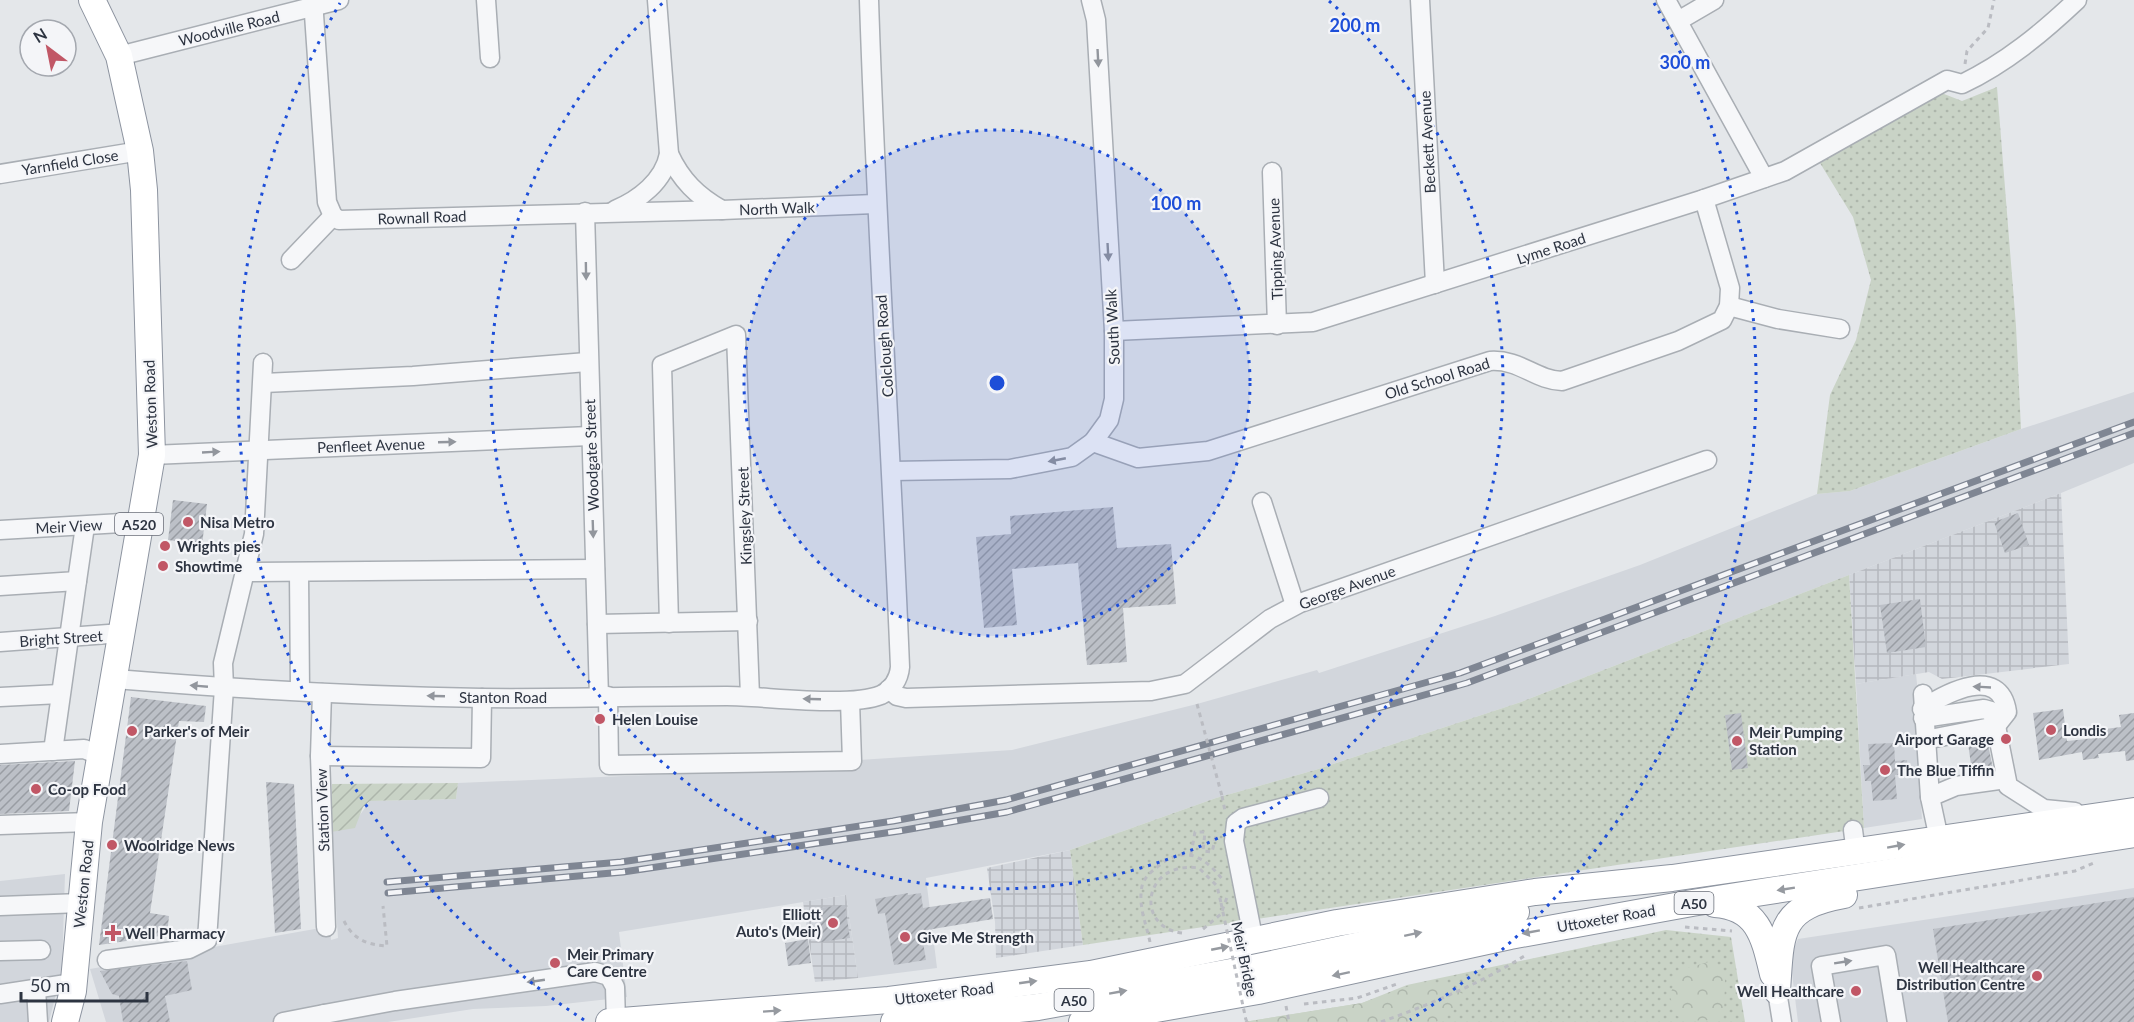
<svg xmlns="http://www.w3.org/2000/svg" width="2134" height="1022" font-family="Lato,sans-serif">
  <style>
    .built { fill: #d2d6dc }
    .industrial { fill: url(#industrial-grid) }
    .grass { fill: url(#grass-dots) }
    .forest { fill: url(#forest-crowns) }
    .garden { fill: url(#garden-furrows) }
    .building { fill: url(#building-hatch) }
    .lines { fill: none; stroke-linecap: round; stroke-linejoin: round }
    .minor-casing { stroke: #a9aeb4; stroke-width: 21 }
    .highway-casing { stroke: #8d94a0; stroke-width: 28 }
    .path { stroke: #babcc2; stroke-width: 3; stroke-dasharray: 4.5 4.5; stroke-linecap: butt }
    .minor { stroke: #f6f7f9; stroke-width: 18 }
    .highway { stroke: #fff; stroke-width: 26 }
    .rail-casing { stroke: #7f8693; stroke-width: 7 }
    .rail { stroke: #f4f5f8; stroke-width: 4.5; stroke-dasharray: 14; stroke-linecap: butt }
    .path-bridge { stroke: #babcc2; stroke-width: 3; stroke-dasharray: 4.5 4.5; stroke-linecap: butt }
    .oneway { fill: #92969d }
    .oneway2 { fill: #969aa0 }
    .ring { fill: none; stroke: #1d4ed8; stroke-width: 3; stroke-dasharray: 3 6 }
    .poi-dot { fill: #c15766; stroke: #f4f5f8; stroke-width: 2 }
    .labels { text-anchor: middle; dominant-baseline: central; stroke-width: 4.5; stroke-linejoin: round; paint-order: stroke }
    .shield { fill: #f4f5f8; stroke: #696e78; stroke-width: 1.5 }
    .shield-label { font-size: 14px; font-weight: bold; fill: #2d3441 }
    .street-label { font-size: 15px; fill: #2d3441; stroke: #f4f5f8 }
    .poi-label { font-size: 15px; font-weight: bold; fill: #2d3441; stroke: #f4f5f8; text-anchor: start }
    .centre { fill: #1d4ed8; stroke: #f4f5f8; stroke-width: 3 }
    .ring-label { font-size: 18px; text-anchor: middle; font-weight: bold; fill: #1d4ed8; stroke: #f4f5f8; stroke-width: 4.5; stroke-linejoin: round; paint-order: stroke }
  </style>
  <defs>
    <pattern id="industrial-grid" width="8" height="8" patternUnits="userSpaceOnUse" patternTransform="scale(1.5)"><rect width="8" height="8" fill="#d2d6dc"/><path d="M0 4h8M4 0v8" fill="none" stroke="#b5b8be"/></pattern>
    <pattern id="grass-dots" width="8" height="8" patternUnits="userSpaceOnUse" patternTransform="scale(1.5)"><rect width="8" height="8" fill="#c9d3c6"/><path d="M2 2h.1M6 6h.1" fill="none" stroke="#adb6ab" stroke-width="1.8" stroke-linecap="round"/></pattern>
    <pattern id="forest-crowns" width="20" height="18" patternUnits="userSpaceOnUse" patternTransform="scale(1.5)"><rect width="20" height="18" fill="#c9d3c6"/><path d="M2 6a3 3 0 1 1 6 0M12 15a3 3 0 1 1 6 0" fill="none" stroke="#adb6ab"/></pattern>
    <pattern id="garden-furrows" width="10" height="10" patternUnits="userSpaceOnUse" patternTransform="scale(1.5)"><rect width="10" height="10" fill="#c9d3c6"/><path d="M-1 1l2-2M0 10L10 0M9 11l2-2" fill="none" stroke="#adb6ab"/></pattern>
    <pattern id="building-hatch" width="6" height="6" patternUnits="userSpaceOnUse" patternTransform="scale(1.5)"><rect width="6" height="6" fill="#bcc0c7"/><path d="M-1 1l2-2M0 6l6-6M5 7l2-2" fill="none" stroke="#999da3"/></pattern>
  </defs>
  <rect width="100%" height="100%" fill="#e4e7ea"/>
  <g class="built">
    <polygon points="2134,392 2134,463 2061,493 1521,702 1315,770 1216,798 1070,850 926,878 937,968 858,978 846,895 619,932 627,997 546,1006 473,1009 388,1022 106,1022 90,969 326,927 330,927 331,940 338,938 331,832 357,819 370,801 456,799 458,783 858,766 859,760 1012,750 1197,704 1317,670 1319,673 1495,616 1640,565 1817,494 1850,491 2021,429"/>
    <polygon points="1916,674 1922,733 1917,741 1922,819 1864,828 1856,684"/>
    <polygon points="65,874 62,969 49,1022 0,1022 0,881"/>
    <polygon points="2134,888 2134,1022 1798,1022 1790,957 1798,939"/>
  </g>
  <g class="industrial">
    <polygon points="2061,493 2069,664 1942,679 1929,672 1856,684 1849,575"/>
    <polygon points="1070,850 1083,945 996,958 995,922 987,868"/>
    <polygon points="846,895 858,978 815,982 803,902"/>
  </g>
  <g class="grass">
    <polygon points="1997,87 2016,326 2021,429 1850,491 1817,494 1830,395 1856,340 1871,280 1853,217 1820,163 1939,92 1962,101"/>
    <polygon points="1849,575 1864,828 1083,945 1070,850 1216,798 1315,770 1521,702"/>
    <polygon points="1666,930 1731,937 1745,1022 1244,1022 1362,1003 1407,985"/>
  </g>
  <g class="forest">
    <path d="M1712 961 1721 967 1725 980 1724 1016C1706 1022 1696 1022 1677 1016L1670 997 1677 971Z"/>
    <polygon points="1415,984 1445,985 1465,995 1452,1012 1436,1022 1244,1022 1362,1003"/>
  </g>
  <polygon class="garden" points="458,783 456,799 370,801 363,807 355,828 331,832 332,784"/>
  <g class="building">
    <polygon points="173,500 207,504 202,545 168,540"/>
    <polygon points="1113,507 1117,548 1171,544 1176,604 1123,608 1127,662 1087,665 1078,563 1012,569 1017,625 984,628 976,537 1011,534 1010,516"/>
    <polygon points="2018,513 2029,545 2005,553 1994,522"/>
    <polygon points="1920,599 1926,647 1887,653 1880,605"/>
    <polygon points="131,697 206,706 204,722 179,721 150,913 169,916 167,935 99,945"/>
    <polygon points="2063,709 2067,741 2106,737 2105,729 2121,727 2119,715 2134,713 2134,760 2126,761 2125,751 2098,754 2099,758 2083,760 2082,752 2039,760 2033,713"/>
    <polygon points="1741,713 1748,768 1732,770 1725,715"/>
    <polygon points="1987,739 1993,769 1972,772 1968,743"/>
    <polygon points="1894,743 1895,761 1907,760 1908,774 1895,775 1897,799 1873,801 1871,781 1865,781 1863,765 1870,765 1868,744"/>
    <polygon points="75,761 69,811 0,814 0,765"/>
    <polygon points="266,782 294,784 301,929 275,933"/>
    <polygon points="908,893 908,895 921,893 923,908 990,898 993,919 921,931 926,960 894,965 885,913 878,914 875,899"/>
    <polygon points="2134,897 2134,1022 1948,1022 1933,929"/>
    <polygon points="845,905 850,938 821,942 817,908"/>
    <polygon points="808,939 811,963 788,966 785,943"/>
    <polygon points="187,961 192,990 165,996 170,1022 123,1022 119,996 112,994 100,971"/>
  </g>
  <g class="lines">
    <defs>
      <g id="minor">
        <polyline points="313,0 327,202 333,216 339,220 722,210"/>
        <polyline points="486,0 490,58"/>
        <polyline points="1420,0 1435,284"/>
        <polyline points="1666,0 1764,178"/>
        <polyline points="1678,21 1714,0"/>
        <polyline points="119,56 339,0"/>
        <path d="M669 154C681 180 697 196 722 210L875 204"/>
        <polyline points="1272,172 1277,325"/>
        <polyline points="0,174 140,151"/>
        <path d="M615 210C639 200 664 181 669 154L657 0"/>
        <polyline points="585,212 599,697"/>
        <polyline points="291,260 333,216"/>
        <polyline points="1729,306 1778,319 1840,329"/>
        <path d="M1114 331 1313 322 1704 199 1785 171 1947 80 1962 84C2006 63 2042 33 2077 0"/>
        <polyline points="264,383 413,376 587,362"/>
        <path d="M1093 442 1138 458 1208 451 1490 361C1520 359 1535 380 1562 381L1678 341 1722 320 1729 306 1730 288 1704 199"/>
        <polyline points="152,455 590,436"/>
        <polyline points="892,471 1010,469 1072,457 1093,442 1109,420 1114,399 1114,331 1096,20 1091,0"/>
        <polyline points="1262,502 1295,605"/>
        <polyline points="0,530 139,522"/>
        <polyline points="246,572 595,569"/>
        <polyline points="299,573 300,691"/>
        <polyline points="0,586 77,581 85,526"/>
        <polyline points="669,623 662,365 736,335 750,696"/>
        <polyline points="597,624 748,621"/>
        <polyline points="0,642 122,633"/>
        <path d="M115 679C237 689 359 696 482 698 563 699 645 696 727 696 765 696 849 708 881 695 892 690 899 679 900 667 891 444 876 222 869 0"/>
        <polyline points="889,689 897,696 906,698 1151,691 1185,684 1270,619 1300,603 1707,460"/>
        <polyline points="322,693 320,756 326,927"/>
        <polyline points="1923,694 1930,797 1939,839"/>
        <polyline points="608,696 609,765 852,761 850,701"/>
        <polyline points="0,697 60,694"/>
        <path d="M1922 709C1946 693 2000 664 2007 712L1996 726"/>
        <polyline points="1923,718 1984,709 1991,711 1996,726"/>
        <polyline points="1925,740 1996,726 2008,786 2044,809 2075,812"/>
        <polyline points="53,751 77,581"/>
        <polyline points="0,754 84,749 102,756"/>
        <polyline points="320,756 481,758 482,698"/>
        <polyline points="1930,797 1956,786 2006,779"/>
        <polyline points="0,825 89,822"/>
        <polyline points="1853,830 1856,853"/>
        <polyline points="0,906 81,903"/>
        <polyline points="1254,942 1234,841 1236,823 1243,818 1319,798"/>
        <polyline points="0,951 41,950"/>
        <polyline points="107,960 189,949 207,940 224,688 223,663 254,534 263,363"/>
        <polyline points="36,989 38,1022"/>
        <polyline points="1777,991 1782,1022"/>
        <polyline points="0,994 73,983"/>
        <polyline points="283,1022 324,1014"/>
        <polyline points="324,1022 324,1014 395,1001 595,972 609,976 615,987 616,1022"/>
        <polyline points="1831,1022 1821,966 1886,955 1897,1022"/>
      </g>
      <g id="highway">
        <path d="M1715 904C1758 907 1764 936 1773 974"/>
        <path d="M1777 991C1781 932 1778 907 1844 895"/>
        <polyline points="65,1022 73,991 89,822 152,455 144,190 140,151 119,56 92,0"/>
        <polyline points="609,1022 889,1000 1091,974 1337,923 1535,892 1672,878 2134,811"/>
        <polyline points="894,1022 1038,1007 1253,968 1516,912"/>
        <polyline points="1082,1022 1258,991 1510,936 1692,903 2134,834"/>
      </g>
    </defs>
    <use href="#minor" class="minor-casing"/>
    <use href="#highway" class="highway-casing"/>
    <g class="path">
      <polyline points="1965,64 1967,51 1988,28 1994,0"/>
      <polyline points="1222,796 1225,811"/>
      <polyline points="1191,854 1195,832 1205,832 1203,851 1212,852 1217,832"/>
      <polyline points="1859,908 2075,871 2094,863"/>
      <path d="M344 921C353 939 367 945 387 946L383 906"/>
      <polyline points="1685,927 1732,931"/>
      <polyline points="1203,929 1221,914 1227,897"/>
      <path d="M1182 933C1134 927 1143 860 1199 868L1217 886 1221 903"/>
      <path d="M1150 942C1146 923 1138 906 1142 886 1144 878 1150 873 1156 868 1184 844 1203 855 1223 880"/>
      <polyline points="1304,1004 1357,998 1400,983"/>
      <polyline points="1286,1006 1289,1022"/>
      <polyline points="1246,1020 1247,1022"/>
      <path d="M1381 1022C1431 1004 1481 983 1526 955"/>
    </g>
    <use href="#minor" class="minor"/>
    <use href="#highway" class="highway"/>
    <defs>
      <g id="rail">
        <polyline points="387,882 621,862 893,821 1006,800 1460,673 2134,422"/>
        <polyline points="388,893 623,872 899,831 1007,812 1467,683 2134,433"/>
      </g>
    </defs>
    <use href="#rail" class="rail-casing"/>
    <use href="#rail" class="rail"/>
    <g class="path-bridge">
      <polyline points="1197,704 1222,796"/>
      <polyline points="1221,903 1246,1020"/>
    </g>
  </g>
  <defs><path id="oneway-solid" d="M-6-.8H1V-3.2L6.5 0L1 3.2V.8H-6Z" transform="scale(1.5)"/></defs>
  <g class="oneway">
    <use href="#oneway-solid" transform="translate(1098 58) rotate(87)"/>
    <use href="#oneway-solid" transform="translate(1108 252) rotate(87)"/>
    <use href="#oneway-solid" transform="translate(586 271) rotate(89)"/>
    <use href="#oneway-solid" transform="translate(447 442) rotate(-2)"/>
    <use href="#oneway-solid" transform="translate(211 452) rotate(-3)"/>
    <use href="#oneway-solid" transform="translate(1057 460) rotate(169)"/>
    <use href="#oneway-solid" transform="translate(593 529) rotate(88)"/>
    <use href="#oneway-solid" transform="translate(199 686) rotate(-175)"/>
    <use href="#oneway-solid" transform="translate(1982 687) rotate(-177)"/>
    <use href="#oneway-solid" transform="translate(436 696) rotate(-178)"/>
    <use href="#oneway-solid" transform="translate(812 699) rotate(-178)"/>
    <use href="#oneway-solid" transform="translate(1843 962) rotate(-9)"/>
    <use href="#oneway-solid" transform="translate(536 981) rotate(172)"/>
  </g>
  <g class="oneway2">
    <use href="#oneway-solid" transform="translate(1896 846) rotate(-10)"/>
    <use href="#oneway-solid" transform="translate(1786 889) rotate(171)"/>
    <use href="#oneway-solid" transform="translate(1531 932) rotate(170)"/>
    <use href="#oneway-solid" transform="translate(1413 934) rotate(-12)"/>
    <use href="#oneway-solid" transform="translate(1220 948) rotate(-11)"/>
    <use href="#oneway-solid" transform="translate(1341 974) rotate(168)"/>
    <use href="#oneway-solid" transform="translate(1028 982) rotate(-8)"/>
    <use href="#oneway-solid" transform="translate(1118 992) rotate(-10)"/>
    <use href="#oneway-solid" transform="translate(772 1011) rotate(-4)"/>
  </g>
  <circle cx="997" cy="383" r="253" fill="#1d4ed8" fill-opacity=".12"/>
  <g class="ring">
    <circle cx="997" cy="383" r="253"/>
    <path d="M1329 1A506 506 0 1 1 665 1"/>
    <path d="M584 1020A759 759 0 0 1 340 3M1654 3A759 759 0 0 1 1410 1020"/>
  </g>
  <g class="poi-dot">
    <circle cx="188" cy="522" r="6"/>
    <circle cx="165" cy="546" r="6"/>
    <circle cx="163" cy="566" r="6"/>
    <circle cx="600" cy="719" r="6"/>
    <circle cx="2051" cy="730" r="6"/>
    <circle cx="132" cy="731" r="6"/>
    <circle cx="2006" cy="739" r="6"/>
    <circle cx="1737" cy="741" r="6"/>
    <circle cx="1885" cy="770" r="6"/>
    <circle cx="36" cy="789" r="6"/>
    <circle cx="112" cy="845" r="6"/>
    <circle cx="833" cy="923" r="6"/>
    <path d="M110 924h6v6h6v6h-6v6h-6v-6h-6v-6h6z"/>
    <circle cx="905" cy="937" r="6"/>
    <circle cx="555" cy="963" r="6"/>
    <circle cx="2037" cy="976" r="6"/>
    <circle cx="1856" cy="991" r="6"/>
  </g>
  <g class="labels">
    <g class="shield">
      <rect x="115" y="513" width="48" height="22" rx="4.5"/>
      <rect x="1674.5" y="892" width="39" height="22" rx="4.5"/>
      <rect x="1054.5" y="989" width="39" height="22" rx="4.5"/>
    </g>
    <g class="shield-label">
      <text x="139" y="524">A520</text>
      <text x="1694" y="903">A50</text>
      <text x="1074" y="1000">A50</text>
    </g>
    <g class="street-label">
      <text transform="translate(229 28) rotate(-14)">Woodville Road</text>
      <text transform="translate(1427 142) rotate(-93)">Beckett Avenue</text>
      <text transform="translate(70 162) rotate(-9)">Yarnfield Close</text>
      <text transform="translate(777 208) rotate(-2)">North Walk</text>
      <text transform="translate(422 217) rotate(-2)">Rownall Road</text>
      <text transform="translate(1551 248) rotate(-18)">Lyme Road</text>
      <text transform="translate(1275 249) rotate(-92)">Tipping Avenue</text>
      <text transform="translate(1112 327) rotate(-93)">South Walk</text>
      <text transform="translate(884 346) rotate(-94)">Colclough Road</text>
      <text transform="translate(1437 378) rotate(-17)">Old School Road</text>
      <text transform="translate(150 404) rotate(-92)">Weston Road</text>
      <text transform="translate(371 445) rotate(-2)">Penfleet Avenue</text>
      <text transform="translate(591 455) rotate(-92)">Woodgate Street</text>
      <text transform="translate(744 516) rotate(-92)">Kingsley Street</text>
      <text transform="translate(69 526) rotate(-3)">Meir View</text>
      <text transform="translate(1347 587) rotate(-20)">George Avenue</text>
      <text transform="translate(61 638) rotate(-4)">Bright Street</text>
      <text x="503" y="697">Stanton Road</text>
      <text transform="translate(322 810) rotate(-92)">Station View</text>
      <text transform="translate(83 884) rotate(-84)">Weston Road</text>
      <text transform="translate(1606 918) rotate(-10)">Uttoxeter Road</text>
      <text transform="translate(1245 959) rotate(78)">Meir Bridge</text>
      <text transform="translate(944 993) rotate(-7)">Uttoxeter Road</text>
    </g>
    <g class="poi-label">
      <text x="200" y="522">Nisa Metro</text>
      <text x="177" y="546">Wrights pies</text>
      <text x="175" y="566">Showtime</text>
      <text x="612" y="719">Helen Louise</text>
      <text x="2063" y="730">Londis</text>
      <text x="144" y="731">Parker's of Meir</text>
      <text x="1749" y="732">Meir Pumping<tspan x="1749" dy="17">Station</tspan></text>
      <text x="1994" y="739" text-anchor="end">Airport Garage</text>
      <text x="1897" y="770">The Blue Tiffin</text>
      <text x="48" y="789">Co-op Food</text>
      <text x="124" y="845">Woolridge News</text>
      <text x="821" y="914" text-anchor="end">Elliott<tspan x="821" dy="17">Auto's (Meir)</tspan></text>
      <text x="125" y="933">Well Pharmacy</text>
      <text x="917" y="937">Give Me Strength</text>
      <text x="567" y="954">Meir Primary<tspan x="567" dy="17">Care Centre</tspan></text>
      <text x="2025" y="967" text-anchor="end">Well Healthcare<tspan x="2025" dy="17">Distribution Centre</tspan></text>
      <text x="1844" y="991" text-anchor="end">Well Healthcare</text>
    </g>
  </g>
  <circle cx="997" cy="383" r="9" class="centre"/>
  <g class="ring-label">
    <text x="1355" y="32">200 m</text>
    <text x="1685" y="69">300 m</text>
    <text x="1176" y="210">100 m</text>
  </g>
  <g transform="translate(48 48) rotate(328)"><circle r="28" fill="#f4f5f8" stroke="#a4a8af" stroke-width="1.5"/>
  <path d="M0-4.5L10 22L0 15L-10 22Z" fill="#c15766"/>
  <text y="-9" font-size="16" font-weight="bold" text-anchor="middle" fill="#2d3441">N</text>
  </g>
  <path d="M21 992v9h126v-9" fill="none" stroke="#2d3441" stroke-width="3"/>
  <text x="30" y="992" font-size="18" fill="#2d3441" stroke="#f4f5f8" stroke-width="4.5" paint-order="stroke">50 m</text>
</svg>
